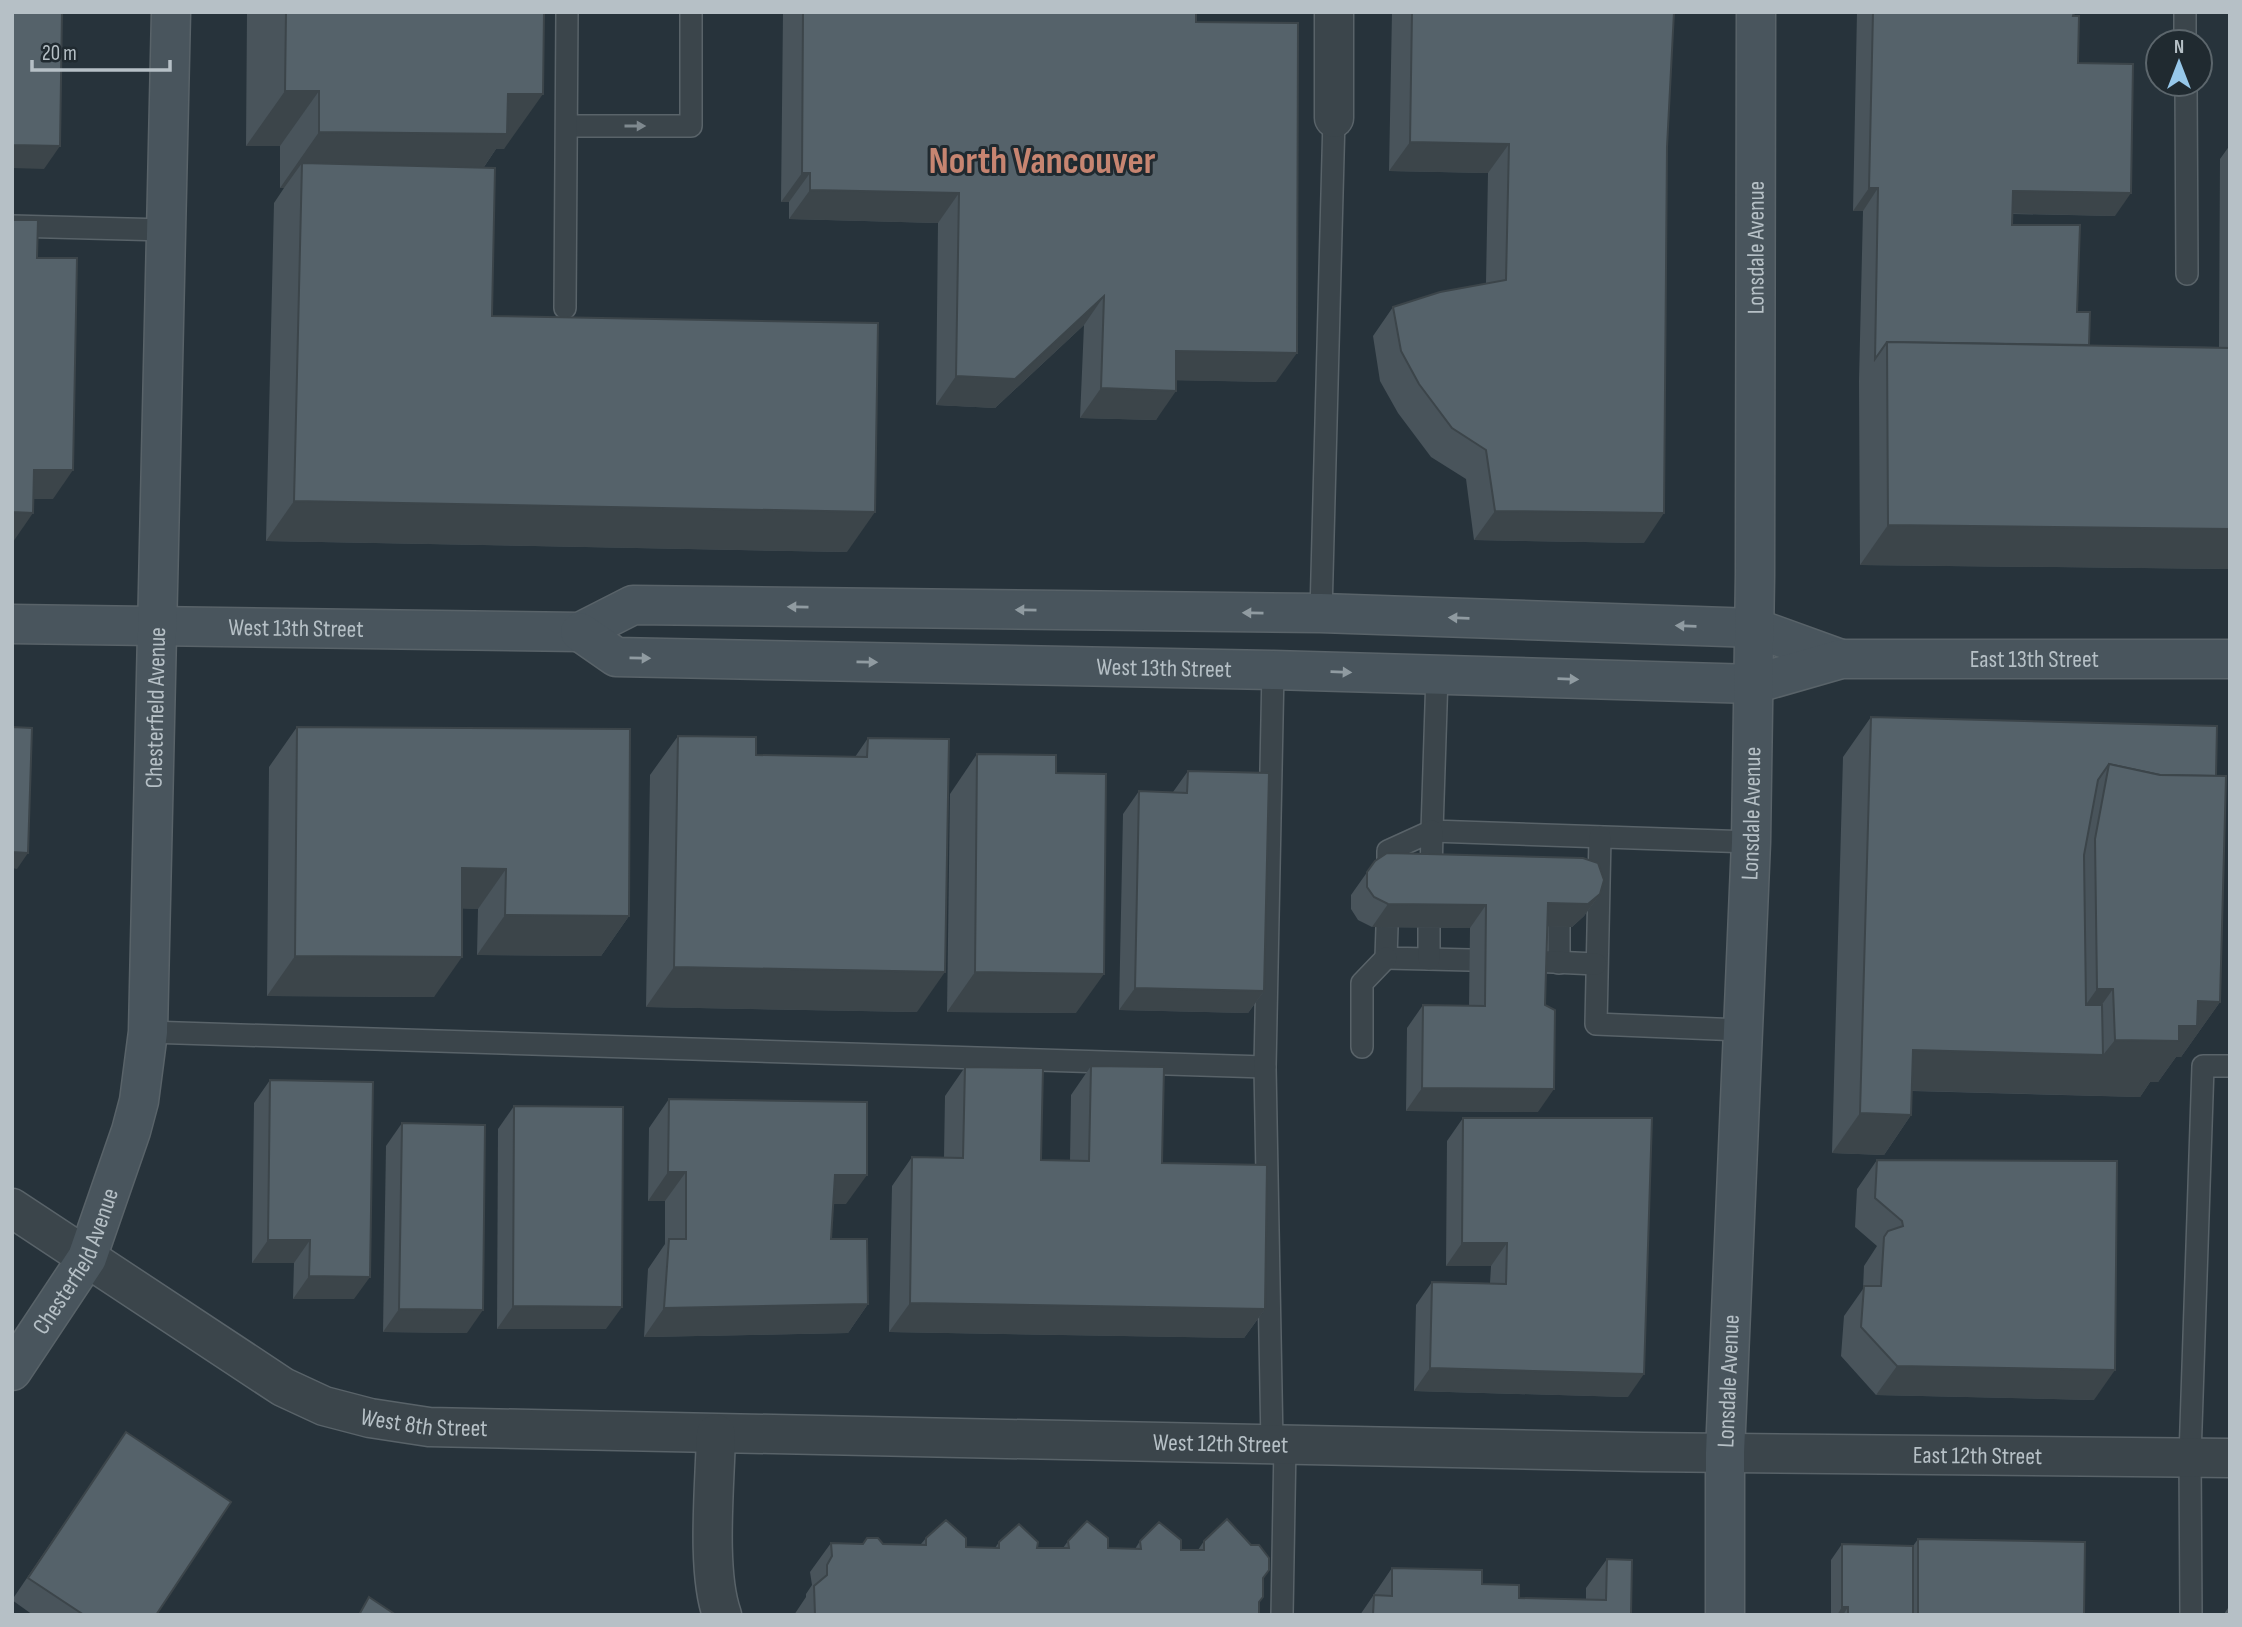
<svg xmlns="http://www.w3.org/2000/svg" width="2242" height="1627" font-family="'Sofia Sans Condensed',sans-serif">
  <style>
    .lines { fill: none; stroke-linecap: round; stroke-linejoin: round }
    .lane-casing { stroke: #596369; stroke-width: 24 }
    .street-casing { stroke: #596369; stroke-width: 41 }
    .secondary-casing { stroke: #596369; stroke-width: 41 }
    .lane { stroke: #3b454b; stroke-width: 21 }
    .street { stroke: #3b454b; stroke-width: 38 }
    .secondary { stroke: #49555d; stroke-width: 38 }
    .wall { fill: #49545b }
    .shaded-wall { fill: #3c454a }
    .building { fill: #55626a; stroke: #3c454a; stroke-width: 2 }
    .oneway { fill: #7f898f }
    .oneway2 { fill: #909ba1 }
    .labels { text-anchor: middle; dominant-baseline: central; stroke-width: 6; stroke-linejoin: round; paint-order: stroke }
    .street-label { font-size: 24px; fill: #b6c0c6; stroke: #202a30 }
    .town-label { font-size: 38px; font-weight: bold; fill: #c78571; stroke: #202a30 }
  </style>
  <rect width="100%" height="100%" fill="#27333b"/>
  <g class="lines">
    <defs>
      <g id="lane">
        <polyline points="2185,12 2185,42"/>
        <polyline points="2186,84 2187,274"/>
        <polyline points="567,126 691,126 691,12"/>
        <polyline points="12,226 166,230"/>
        <polyline points="565,308 567,12"/>
        <polyline points="1321,613 1334,118"/>
        <polyline points="1437,675 1432,831 1751,842"/>
        <polyline points="1600,837 1596,1024 1741,1030"/>
        <polyline points="1388,876 1388,851 1432,831 1431,877"/>
        <polyline points="1387,927 1386,958 1470,960"/>
        <polyline points="1559,927 1559,963"/>
        <polyline points="1429,959 1429,928"/>
        <polyline points="1531,961 1596,964"/>
        <polyline points="148,1032 1265,1067"/>
        <polyline points="1362,1047 1362,983 1386,958"/>
        <polyline points="1272,1444 1265,1067 1273,670"/>
        <polyline points="1282,1615 1285,1444"/>
        <polyline points="2191,1615 2190,1457 2203,1066 2230,1066"/>
      </g>
      <g id="street">
        <polyline points="1334,12 1334,118"/>
        <path id="s1" d="M12 1208 283 1387 324 1406 370 1418 429 1427 1643 1452 2230 1458"/>
        <path d="M716 1434C715 1484 706 1570 722 1615"/>
      </g>
      <g id="secondary">
        <path id="s2" d="M12 624 580 632 633 605 1321 613 1755 628 1841 659"/>
        <path id="s3" d="M580 632 616 657 1273 670 1754 684 1841 659H2230"/>
        <path id="s4" d="M12 1371 87 1258 131 1131 139 1101 148 1032 171 12"/>
        <path id="s5" d="M1725 1615V1453L1751 842 1755 575 1756 12"/>
      </g>
    </defs>
    <use href="#lane" class="lane-casing"/>
    <use href="#street" class="street-casing"/>
    <use href="#secondary" class="secondary-casing"/>
    <use href="#lane" class="lane"/>
    <use href="#street" class="street"/>
    <use href="#secondary" class="secondary"/>
  </g>
  <g class="wall">
    <polygon points="247,12 544,12 504,149 496,149 484,167 492,316 847,552 266,541 274,203 284,188 280,188 280,146 246,146"/>
    <polygon points="783,12 1196,12 1196,22 1276,382 1176,380 1156,420 1080,418 1084,325 995,408 936,405 938,223 789,219 789,202 781,202"/>
    <polygon points="1392,12 1674,12 1644,543 1474,540 1466,479 1431,457 1398,413 1380,381 1373,336 1393,307 1486,283 1488,173 1389,171"/>
    <polygon points="1857,12 2074,12 2078,63 2115,216 2013,214 2012,225 2077,312 2089,345 2219,347 2220,159 2230,145 2230,569 1860,565 1859,381 1863,211 1853,211"/>
    <polygon points="1871,717 2216,776 2220,1002 2181,1057 2176,1057 2158,1082 2150,1082 2140,1097 1912,1091 1911,1115 1884,1155 1832,1153 1843,757"/>
    <polygon points="297,727 629,916 601,956 477,955 478,909 462,908 434,997 267,996 269,767"/>
    <polygon points="678,736 756,755 855,757 868,738 917,1012 646,1007 650,775"/>
    <polygon points="977,754 1076,1013 947,1012 950,794"/>
    <polygon points="1188,771 1264,991 1248,1013 1119,1010 1123,814 1139,791 1173,792"/>
    <polygon points="1375,861 1600,894 1584,916 1572,927 1547,926 1538,1112 1406,1111 1407,1028 1423,1005 1469,1006 1470,928 1372,927 1358,920 1351,909 1351,895"/>
    <polygon points="1091,1066 1162,1163 1265,1309 1244,1338 889,1332 892,1186 912,1157 944,1157 945,1096 965,1067 1041,1160 1070,1160 1071,1095"/>
    <polygon points="270,1080 354,1299 293,1299 294,1263 252,1263 254,1103"/>
    <polygon points="669,1099 846,1204 833,1204 831,1239 868,1304 848,1333 644,1337 648,1269 665,1244 665,1201 648,1201 649,1128"/>
    <polygon points="514,1106 606,1329 497,1329 498,1129"/>
    <polygon points="1463,1118 1628,1397 1414,1391 1416,1305 1432,1282 1490,1283 1491,1266 1446,1266 1447,1141"/>
    <polygon points="402,1123 467,1333 383,1332 386,1146"/>
    <polygon points="1877,1160 2094,1400 1876,1395 1841,1356 1844,1316 1863,1289 1864,1266 1877,1246 1855,1227 1857,1189"/>
    <polygon points="126,1432 156,1615 33,1615 12,1600"/>
    <polygon points="926,1538 966,1547 995,1548 999,1542 1037,1548 1063,1548 1068,1541 1108,1548 1135,1549 1140,1541 1181,1550 1198,1550 1204,1541 1263,1579 1259,1603 1259,1615 794,1615 806,1597 806,1594 812,1585 810,1572 831,1543 921,1544"/>
    <polygon points="1918,1539 2084,1615 1831,1615 1831,1560 1842,1544 1913,1546"/>
    <polygon points="1607,1559 1631,1615 1360,1615 1392,1568 1482,1584 1519,1598 1586,1600 1586,1588"/>
    <polygon points="2230,1605 2230,1615 2224,1615 2224,1614"/>
  </g>
  <g class="shaded-wall">
    <polygon points="285,91 319,91 280,146 246,146"/>
    <polygon points="508,94 543,94 504,149 496,149 468,190 302,163 284,188 280,188 319,132"/>
    <polygon points="1410,142 1509,144 1488,173 1389,171"/>
    <polygon points="12,145 60,146 44,169 12,168"/>
    <polygon points="802,173 810,173 789,202 781,202"/>
    <polygon points="1869,188 1878,188 1863,211 1853,211"/>
    <polygon points="810,190 959,193 938,223 789,219"/>
    <polygon points="2013,191 2131,193 2115,216 1997,213"/>
    <polygon points="1104,296 1084,325 995,408 936,405 956,376"/>
    <polygon points="1176,351 1297,353 1276,382 1156,380"/>
    <polygon points="1101,388 1176,391 1156,420 1080,418"/>
    <polygon points="34,470 73,470 53,499 13,499"/>
    <polygon points="294,501 875,512 847,552 266,541"/>
    <polygon points="1495,511 1664,513 1644,543 1474,540"/>
    <polygon points="12,512 33,513 13,542 12,542"/>
    <polygon points="1888,525 2230,529 2230,569 1860,565"/>
    <polygon points="12,852 28,853 17,869 12,868"/>
    <polygon points="462,868 506,869 478,909 435,908"/>
    <polygon points="1600,894 1584,916 1572,927 1532,926 1548,903"/>
    <polygon points="1388,904 1486,905 1470,928 1372,927"/>
    <polygon points="505,915 629,916 601,956 477,955"/>
    <polygon points="295,956 462,957 434,997 267,996"/>
    <polygon points="674,967 945,972 917,1012 646,1007"/>
    <polygon points="975,972 1104,974 1076,1013 947,1012"/>
    <polygon points="1135,988 1264,991 1248,1013 1119,1010"/>
    <polygon points="2097,989 2113,989 2074,1044 2058,1044"/>
    <polygon points="2198,1001 2220,1002 2181,1057 2176,1057 2158,1082 2150,1082 2140,1097 1885,1090 1913,1050 2103,1055 2115,1040"/>
    <polygon points="1422,1088 1554,1089 1538,1112 1406,1111"/>
    <polygon points="1860,1113 1911,1115 1884,1155 1832,1153"/>
    <polygon points="668,1172 686,1172 665,1201 648,1201"/>
    <polygon points="835,1175 867,1175 846,1204 814,1204"/>
    <polygon points="268,1240 310,1240 294,1263 252,1263"/>
    <polygon points="1462,1243 1507,1243 1491,1266 1446,1266"/>
    <polygon points="309,1276 370,1277 354,1299 293,1299"/>
    <polygon points="910,1303 1265,1309 1244,1338 889,1332"/>
    <polygon points="868,1304 848,1333 644,1337 664,1308"/>
    <polygon points="513,1306 622,1307 606,1329 497,1329"/>
    <polygon points="399,1309 483,1310 467,1333 383,1332"/>
    <polygon points="1897,1366 2115,1370 2094,1400 1876,1395"/>
    <polygon points="1430,1368 1644,1374 1628,1397 1414,1391"/>
    <polygon points="1842,1607 1848,1607 1843,1615 1837,1615"/>
  </g>
  <g class="building">
    <polygon points="12,12 62,12 60,146 12,145"/>
    <polygon points="286,12 544,12 543,94 508,94 507,134 319,132 319,91 285,91"/>
    <polygon points="803,12 1196,12 1196,22 1298,23 1297,353 1176,351 1176,391 1101,388 1104,296 1015,379 956,376 959,193 810,190 810,173 802,173"/>
    <polygon points="1412,12 1674,12 1667,147 1664,513 1495,511 1486,450 1452,428 1419,384 1401,351 1393,307 1440,292 1506,280 1509,144 1410,142"/>
    <polygon points="1873,12 2074,12 2073,16 2079,16 2078,63 2133,64 2131,193 2013,191 2012,225 2080,225 2077,312 2090,312 2089,345 1887,342 1875,359 1878,188 1869,188"/>
    <polygon points="302,163 495,168 492,316 878,323 875,512 294,501"/>
    <polygon points="12,220 38,220 37,258 77,258 73,470 34,470 33,513 12,512"/>
    <polygon points="1887,342 2230,348 2230,529 1888,525"/>
    <polygon points="1871,717 2217,726 2216,776 2160,775 2109,764 2098,780 2084,855 2086,1005 2102,1005 2103,1055 1913,1050 1911,1115 1860,1113"/>
    <polygon points="12,727 32,728 28,853 12,852"/>
    <polygon points="297,727 630,729 629,916 505,915 506,869 462,868 462,957 295,956"/>
    <polygon points="678,736 756,737 756,755 867,757 868,738 949,739 945,972 674,967"/>
    <polygon points="977,754 1056,755 1056,773 1106,774 1104,974 975,972"/>
    <polygon points="2109,764 2160,775 2226,776 2220,1002 2198,1001 2197,1026 2179,1026 2179,1041 2115,1040 2113,989 2097,989 2095,839"/>
    <polygon points="1188,771 1269,773 1264,991 1135,988 1139,791 1187,793"/>
    <polygon points="1387,853 1583,858 1598,863 1604,880 1600,894 1588,904 1548,903 1545,1005 1555,1010 1554,1089 1422,1088 1423,1005 1485,1006 1486,905 1388,904 1374,897 1367,887 1367,872 1375,861"/>
    <polygon points="1091,1066 1164,1067 1162,1163 1267,1165 1265,1309 910,1303 912,1157 963,1158 965,1067 1043,1068 1041,1160 1089,1161"/>
    <polygon points="270,1080 373,1082 370,1277 309,1276 310,1240 268,1240"/>
    <polygon points="669,1099 867,1102 867,1175 835,1175 831,1239 867,1239 868,1304 664,1308 669,1239 686,1239 686,1172 668,1172"/>
    <polygon points="514,1106 623,1107 622,1307 513,1306"/>
    <polygon points="1463,1118 1652,1118 1644,1374 1430,1368 1432,1282 1506,1284 1507,1243 1462,1243"/>
    <polygon points="402,1123 485,1125 483,1310 399,1309"/>
    <polygon points="1877,1160 2117,1161 2115,1370 1897,1366 1861,1327 1864,1286 1881,1286 1884,1237 1888,1231 1903,1226 1902,1221 1875,1198"/>
    <polygon points="126,1432 231,1502 156,1615 84,1615 28,1578"/>
    <polygon points="1227,1519 1251,1545 1259,1545 1269,1558 1269,1570 1263,1578 1263,1597 1259,1602 1259,1615 815,1615 814,1586 827,1575 827,1565 832,1556 831,1543 863,1544 867,1538 878,1538 883,1544 926,1545 926,1538 946,1520 966,1538 966,1547 999,1548 999,1542 1019,1524 1038,1542 1037,1548 1069,1548 1068,1541 1087,1521 1108,1538 1108,1548 1141,1549 1140,1541 1159,1522 1181,1540 1181,1550 1204,1550 1204,1541"/>
    <polygon points="1918,1539 2085,1542 2084,1615 1918,1615"/>
    <polygon points="1842,1544 1913,1546 1913,1615 1848,1615 1848,1607 1842,1607"/>
    <polygon points="1607,1559 1632,1560 1631,1615 1373,1615 1374,1595 1392,1596 1392,1568 1482,1570 1482,1584 1519,1585 1519,1598 1606,1600"/>
    <polygon points="369,1597 396,1615 359,1615"/>
  </g>
  <defs><path id="oneway-solid" d="M-6-.8H1V-3.2L6.5 0L1 3.2V.8H-6Z" transform="scale(1.75)"/></defs>
  <use class="oneway" href="#oneway-solid" transform="translate(635 126)"/>
  <g class="oneway2">
    <use href="#oneway-solid" transform="translate(798 607) rotate(-179)"/>
    <use href="#oneway-solid" transform="translate(1026 610) rotate(-179)"/>
    <use href="#oneway-solid" transform="translate(1253 613) rotate(-179)"/>
    <use href="#oneway-solid" transform="translate(1459 618) rotate(-178)"/>
    <use href="#oneway-solid" transform="translate(1686 626) rotate(-178)"/>
    <use href="#oneway-solid" transform="translate(640 658) rotate(1)"/>
    <use href="#oneway-solid" transform="translate(867 662) rotate(1)"/>
    <use href="#oneway-solid" transform="translate(1341 672) rotate(2)"/>
    <use href="#oneway-solid" transform="translate(1568 679) rotate(2)"/>
  </g>
  <g class="labels">
    <g class="street-label">
      <text stroke="none"><textPath href="#s5" startOffset="1368">Lonsdale Avenue</textPath></text>
      <text stroke="none"><textPath href="#s2" startOffset="284">West 13th Street</textPath></text>
      <text stroke="none"><textPath href="#s3" startOffset="1466">East 13th Street</textPath></text>
      <text stroke="none"><textPath href="#s3" startOffset="592">West 13th Street</textPath></text>
      <text stroke="none"><textPath href="#s4" startOffset="695">Chesterfield Avenue</textPath></text>
      <text stroke="none"><textPath href="#s5" startOffset="802">Lonsdale Avenue</textPath></text>
      <text stroke="none"><textPath href="#s4" startOffset="128">Chesterfield Avenue</textPath></text>
      <text stroke="none"><textPath href="#s5" startOffset="234">Lonsdale Avenue</textPath></text>
      <text stroke="none"><textPath href="#s1" startOffset="472">West 8th Street</textPath></text>
      <text stroke="none"><textPath href="#s1" startOffset="1269">West 12th Street</textPath></text>
      <text stroke="none"><textPath href="#s1" startOffset="2026">East 12th Street</textPath></text>
    </g>
    <g class="town-label">
      <text x="1042" y="161">North Vancouver</text>
    </g>
  </g>
  <rect width="2242" height="1627" fill="none" stroke="#b6c0c6" stroke-width="28"/>
  <g transform="translate(2179 63)"><circle r="33" fill="#202a30" stroke="#5c666c" stroke-width="2"/>
  <path d="M0-5L12 26L0 18L-12 26Z" fill="#97c8ea"/>
  <text y="-10" font-size="19" font-weight="bold" text-anchor="middle" fill="#b6c0c6">N</text>
  </g>
  <path d="M32 60v10h138v-10" fill="none" stroke="#b6c0c6" stroke-width="3.5"/>
  <text x="42" y="60" font-size="21" fill="#b6c0c6" stroke="#202a30" stroke-width="5" paint-order="stroke">20 m</text>
</svg>
